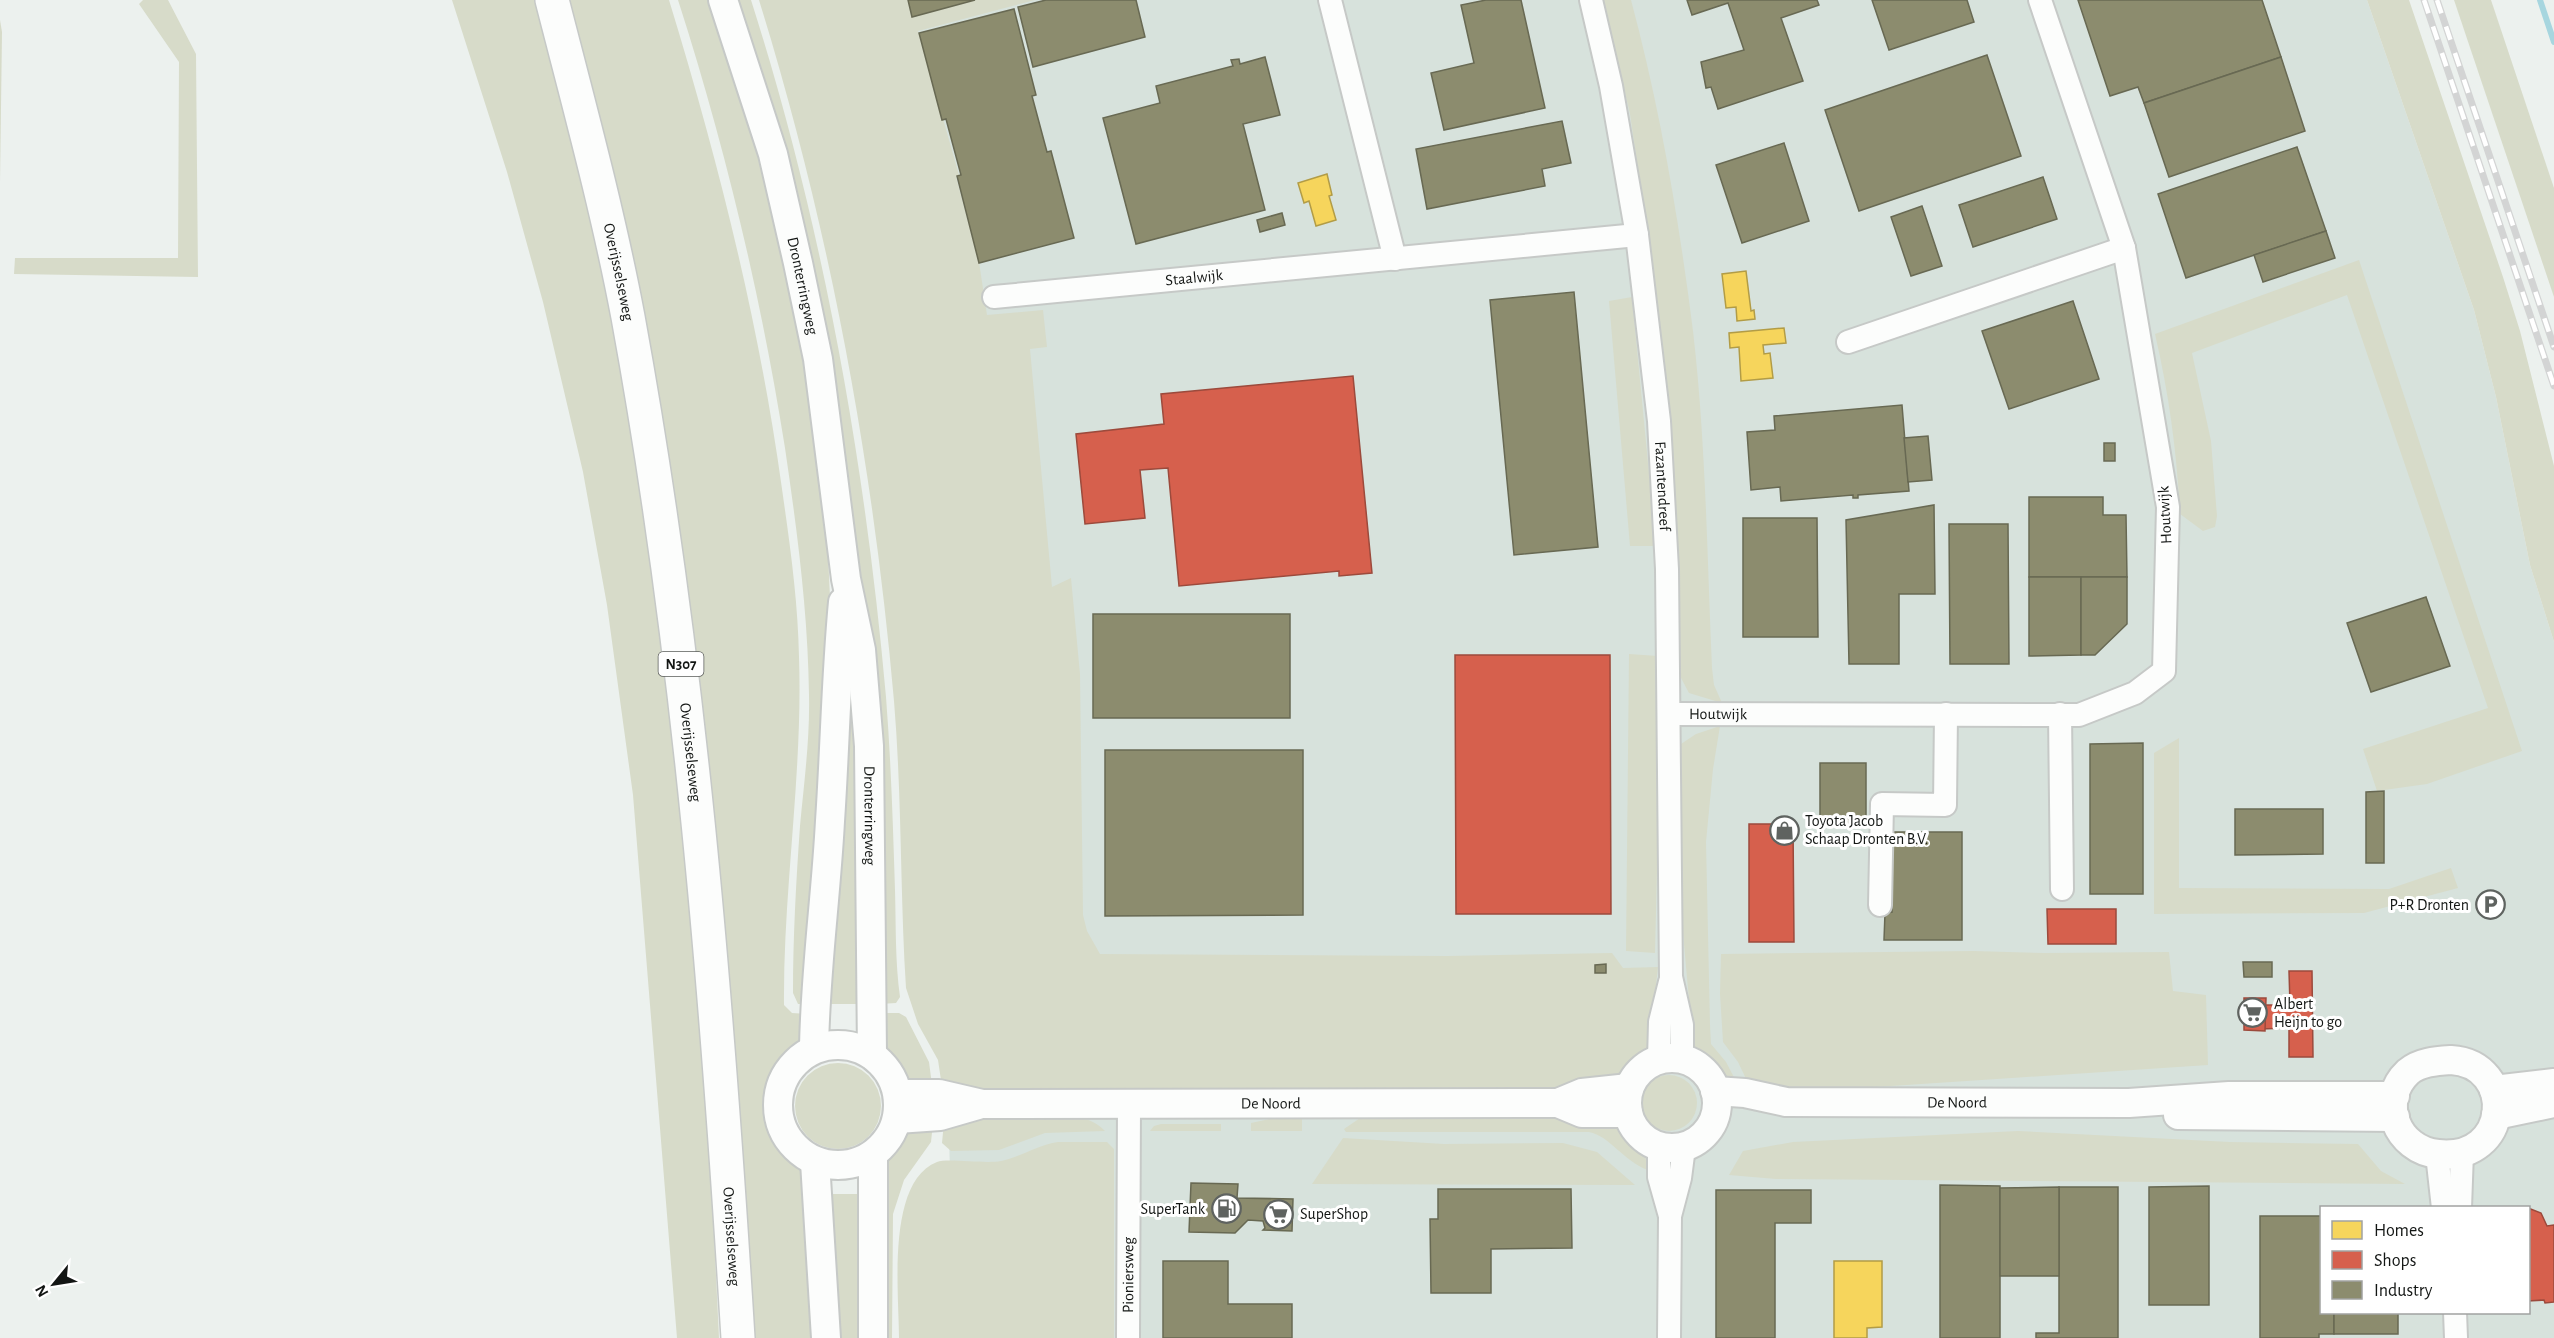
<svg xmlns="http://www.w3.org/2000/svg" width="2554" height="1338" font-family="'Alegreya Sans',sans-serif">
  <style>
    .built { fill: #d7e2dc; fill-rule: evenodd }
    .green { fill: #d7dbc9 }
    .homes { fill: #f6d55c; stroke: #b29c46; stroke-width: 1.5 }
    .shops { fill: #d6604d; stroke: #9c4a3c; stroke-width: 1.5 }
    .industry { fill: #8c8c6e; stroke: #686953; stroke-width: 1.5 }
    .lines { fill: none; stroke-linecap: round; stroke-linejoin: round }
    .stream { stroke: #a7d6df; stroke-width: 6 }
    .minor-casing { stroke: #c6c9c7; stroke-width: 26 }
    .major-casing { stroke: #c6c9c7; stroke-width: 32 }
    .highway-casing { stroke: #c6c9c7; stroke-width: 36 }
    .minor { stroke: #fcfdfc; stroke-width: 22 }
    .major { stroke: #fcfdfc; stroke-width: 28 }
    .highway { stroke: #fcfdfc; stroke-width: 33 }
    .rail-casing { stroke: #d3d4d4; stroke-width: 7 }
    .rail { stroke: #fff; stroke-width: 4.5; stroke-dasharray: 14; stroke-linecap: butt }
    .labels { text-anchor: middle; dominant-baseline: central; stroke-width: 6; stroke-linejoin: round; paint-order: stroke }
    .shield { fill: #fff; stroke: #5a5c5a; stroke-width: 1.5 }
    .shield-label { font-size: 15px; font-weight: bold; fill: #131614 }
    .street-label { font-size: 16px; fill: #131614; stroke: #fff }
    .poi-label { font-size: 16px; fill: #131614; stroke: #fff; text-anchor: start }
  </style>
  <rect width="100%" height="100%" fill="#ecf1ee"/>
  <path class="built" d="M799 0H2367L2474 310 2496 397 2530 565 2554 642V1338H937L951 1208 945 993ZM2322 1208H2528V1312H2322Z"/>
  <g class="green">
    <polygon points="143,0 168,0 196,54 198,277 14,274 15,258 178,258 179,62 139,4"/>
    <polygon points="452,0 539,0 570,119 625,373 672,689 716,1185 714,1234 719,1338 677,1338 633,795 607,605 583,472 543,302 507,172"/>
    <path d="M566 0H669C718 160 759 322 782 489 790 545 798 601 799 657 803 773 783 889 784 1005L792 1013 808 1014 802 1046 781 1069 772 1089 770 1116 781 1145 802 1168 818 1338H753L724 959Z"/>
    <path d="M678 0H712L761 158 803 348 827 534 831 618 808 1004H798L793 993C793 938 796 882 800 826 804 783 810 739 809 695 808 612 797 530 785 448 761 296 725 146 678 0Z"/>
    <path d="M739 0H751C823 226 865 461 886 697 891 761 893 826 895 890 896 925 895 962 900 997L896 1003 880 1004 865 618 850 492 842 441 770 102Z"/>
    <path d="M759 0H1035L918 31 959 175 956 177 979 262 987 315 1043 310 1047 347 1030 349 1052 587 1071 578 1080 674 1083 915 1087 931 1100 954 1448 956 1612 953 1623 968 1658 967 1649 1047 1625 1073 1619 1078 1574 1086 1514 1092 1011 1094 942 1087 938 1060 918 1024 906 988C900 893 902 797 894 701 873 463 830 229 759 0Z"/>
    <path d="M1603 0H1631C1660 108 1679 220 1693 331 1706 443 1707 556 1712 668L1714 685 1722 703 1689 693 1680 676 1678 585 1655 286 1630 114Z"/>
    <polygon points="2367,0 2409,0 2503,277 2520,331 2554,466 2554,642 2530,565 2496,397 2474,310"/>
    <polygon points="2454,0 2491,0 2554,188 2554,297"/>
    <polygon points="0,20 2,32 0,183"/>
    <path d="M2359 260 2522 751 2427 784 2377 791 2363 749 2488 708 2347 295 2192 353 2211 441 2217 516 2215 527 2203 531 2180 514C2177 453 2169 394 2155 334Z"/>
    <polygon points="1632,297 1656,546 1630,546 1609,301"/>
    <polygon points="854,647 866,1004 823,1004"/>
    <polygon points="1629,654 1658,656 1659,787 1655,953 1626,951"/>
    <polygon points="1720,726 1713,769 1706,842 1710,1025 1711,1044 1726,1062 1738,1085 1729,1084 1715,1072 1693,1045 1680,899 1678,782 1681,744 1696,734"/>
    <polygon points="2179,738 2179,888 2389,889 2451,868 2458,888 2364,913 2154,914 2154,753"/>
    <polygon points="1973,951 2044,953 2169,952 2173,991 2206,995 2208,1065 1801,1092 1749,1085 1738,1062 1723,1042 1720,994 1721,954"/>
    <path d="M880 1013H899L906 1017 929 1062 932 1085C925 1084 915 1084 908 1081 882 1070 883 1037 880 1013Z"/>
    <circle cx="838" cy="1106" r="43"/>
    <circle cx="1669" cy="1103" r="28"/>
    <path d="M1013 1115C1041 1116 1084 1108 1105 1131L1045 1133 999 1150 951 1151 942 1143 944 1122Z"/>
    <polygon points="1289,1115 1302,1118 1302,1131 1251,1131 1251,1123"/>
    <path d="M1537 1115 1618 1126 1645 1155 1648 1170C1623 1161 1610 1136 1589 1132H1346L1344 1129 1363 1116Z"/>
    <polygon points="933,1123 931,1142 904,1180 893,1214 892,1338 880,1338 886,1157 908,1130"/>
    <polygon points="1161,1124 1221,1124 1221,1131 1150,1131 1154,1126"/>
    <polygon points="2018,1131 2230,1142 2358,1144 2381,1171 2405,1184 1776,1179 1729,1175 1743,1151 1793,1142"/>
    <polygon points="1343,1138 1444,1144 1563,1143 1597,1152 1635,1185 1312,1184"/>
    <path d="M1058 1142H1107L1114 1149V1338H899C899 1293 886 1182 937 1162 947 1158 985 1164 1001 1161 1021 1157 1037 1145 1058 1142Z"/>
    <polygon points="824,1194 866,1194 866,1338 832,1338"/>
  </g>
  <g class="homes">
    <polygon points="1327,174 1332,195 1329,196 1336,220 1316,226 1309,201 1304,203 1298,183"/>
    <polygon points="1746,271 1751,311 1754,310 1755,319 1737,321 1736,307 1726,308 1722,274"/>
    <polygon points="1784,328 1786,343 1763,345 1764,354 1770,353 1773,378 1741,381 1739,347 1730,348 1729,333"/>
    <polygon points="1834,1261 1882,1261 1882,1327 1867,1328 1867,1338 1834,1338"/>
  </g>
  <g class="shops">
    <polygon points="1353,376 1372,573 1339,576 1339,571 1179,586 1168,468 1140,470 1145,518 1085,524 1076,434 1164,424 1161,394"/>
    <polygon points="1455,655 1610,655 1611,914 1456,914"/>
    <polygon points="1749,824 1793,824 1794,942 1749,942"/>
    <polygon points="2047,909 2116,909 2116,944 2048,944"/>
    <polygon points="2289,971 2312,971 2313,1057 2289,1057 2289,1028 2261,1029 2260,1005 2290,1005"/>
    <polygon points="2244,998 2266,998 2265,1031 2244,1030"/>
    <polygon points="2528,1208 2541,1213 2547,1226 2554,1225 2554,1302 2545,1303 2544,1300 2528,1301"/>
  </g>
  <g class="industry">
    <polygon points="908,0 975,0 912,17"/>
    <polygon points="1046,0 1136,0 1145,37 1033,67 1018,7"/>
    <polygon points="1486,0 1521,0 1545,108 1444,130 1431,73 1474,63 1461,5"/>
    <polygon points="1687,0 1817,0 1819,5 1781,18 1803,81 1718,109 1711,87 1706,88 1701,62 1744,50 1728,3 1692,15"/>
    <polygon points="1872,0 1967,0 1974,22 1889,50"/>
    <polygon points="2078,0 2262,0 2281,57 2144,103 2138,87 2110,96"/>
    <polygon points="1014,9 1036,95 1032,96 1047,152 1051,151 1074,238 979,263 957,176 961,175 946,119 942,120 919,33"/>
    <polygon points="1987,55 2021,156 1859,211 1825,110"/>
    <polygon points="1265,57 1280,115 1243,124 1265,210 1136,244 1103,118 1160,103 1156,86 1233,66 1231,60 1239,59 1240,64"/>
    <polygon points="2281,57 2305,131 2169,177 2144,103"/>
    <polygon points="1562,121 1571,163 1542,169 1545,186 1427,209 1416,149"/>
    <polygon points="1784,143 1809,221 1742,243 1716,165"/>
    <polygon points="2297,147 2326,231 2186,278 2158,194"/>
    <polygon points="2043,177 2057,219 1973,247 1959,205"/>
    <polygon points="1922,206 1942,266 1911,276 1891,217"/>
    <polygon points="1282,213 1285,225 1260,232 1257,220"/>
    <polygon points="2326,231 2335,258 2263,282 2254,255"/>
    <polygon points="1574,292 1598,547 1514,555 1490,300"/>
    <polygon points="2073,301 2099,379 2009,409 1982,331"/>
    <polygon points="1902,405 1909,491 1858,495 1858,498 1853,498 1853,495 1781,501 1780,487 1751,490 1747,432 1775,430 1774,416"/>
    <polygon points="1928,436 1932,480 1908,482 1904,438"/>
    <rect x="2104" y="443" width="11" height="18"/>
    <polygon points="2029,497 2103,497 2103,515 2126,515 2127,577 2029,577"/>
    <polygon points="1934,505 1935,594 1899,594 1899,664 1849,664 1846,520"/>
    <polygon points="1743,518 1817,518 1818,637 1743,637"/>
    <polygon points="1949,524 2008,524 2009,664 1950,664"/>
    <polygon points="2029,577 2081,577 2081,655 2029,656"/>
    <polygon points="2081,577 2127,577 2127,624 2095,655 2081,655"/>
    <polygon points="2426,597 2450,666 2371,692 2347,623"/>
    <rect x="1093" y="614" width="197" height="104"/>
    <polygon points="2143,743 2143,894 2090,894 2090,744"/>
    <polygon points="1105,750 1303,750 1303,915 1105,916"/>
    <polygon points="1820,763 1866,763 1866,824 1820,823"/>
    <polygon points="2384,791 2384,863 2366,863 2366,792"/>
    <polygon points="2235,809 2323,809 2323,854 2235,855"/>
    <polygon points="1891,832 1962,832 1962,940 1884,940 1885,913 1892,912"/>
    <polygon points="2243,962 2272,962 2272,977 2244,977"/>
    <polygon points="1606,964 1606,973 1595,973 1595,965"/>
    <polygon points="1191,1183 1238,1184 1237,1198 1293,1199 1292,1231 1263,1230 1265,1228 1263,1221 1248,1220 1235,1233 1189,1232"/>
    <polygon points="1940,1185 2000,1186 2000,1338 1940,1338"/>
    <polygon points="2209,1186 2209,1305 2149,1305 2149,1187"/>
    <polygon points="2059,1187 2118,1187 2118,1338 2036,1338 2036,1333 2059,1333"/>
    <polygon points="2059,1187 2059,1276 2000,1276 2000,1188"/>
    <polygon points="1438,1189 1571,1189 1572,1248 1491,1249 1491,1293 1431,1293 1430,1219 1438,1219"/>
    <polygon points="1716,1190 1811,1190 1811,1223 1775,1223 1775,1338 1716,1338"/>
    <polygon points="2260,1216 2322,1216 2322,1312 2334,1312 2334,1334 2319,1334 2319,1338 2260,1338"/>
    <polygon points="1163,1261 1228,1261 1228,1304 1292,1304 1292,1338 1163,1338"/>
    <rect x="2334" y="1312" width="64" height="22"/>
  </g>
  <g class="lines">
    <polyline class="stream" points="2540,0 2554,42"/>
    <defs>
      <g id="minor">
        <polyline points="1330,0 1395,259"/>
        <path id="s1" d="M1591 0 1611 86 1637 235 1659 421 1667 569 1671 977 1682 1025V1059"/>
        <path id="s2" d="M994 297 1637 235"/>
        <polyline points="1848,342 2124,248"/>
        <path id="s3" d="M1670 714 2079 715 2135 693 2164 671 2168 507 2124 248 2040 0"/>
        <polyline points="2060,714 2062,889"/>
        <polyline points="1880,905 1882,804 1945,805 1946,714"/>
        <polyline points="1659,1060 1660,1022 1670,982"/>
        <polyline points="1659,1147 1659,1177 1670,1216"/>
        <polyline points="2437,1154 2443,1208"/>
        <polyline points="2460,1208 2462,1152"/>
        <polyline points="2455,1312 2456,1338"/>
        <path id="s4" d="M1128 1338 1129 1105"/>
        <polyline points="1669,1338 1670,1216 1680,1178 1684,1147"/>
      </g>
      <g id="major">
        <path id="s5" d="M723 0 773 154 798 263 818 359 846 579 861 650 869 746 872 1055"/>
        <circle cx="838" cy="1105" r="60"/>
        <path d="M814 1049C815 973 826 897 830 821 835 748 836 675 843 602"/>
        <circle cx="1672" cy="1103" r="45"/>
        <path d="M2451 1060C2517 1064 2511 1162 2438 1154 2397 1150 2377 1101 2408 1072 2420 1062 2436 1061 2451 1060Z"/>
        <polyline points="2494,1090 2554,1083"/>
        <path id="s6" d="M1715 1091 1745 1093 1786 1102 2129 1103 2229 1096H2395"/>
        <path id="s7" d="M898 1094H939L982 1104 1558 1103 1582 1093 1629 1088"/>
        <polyline points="1558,1103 1582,1113 1628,1113"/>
        <polyline points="2178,1115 2395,1117"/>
        <polyline points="2496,1115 2554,1103"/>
        <polyline points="897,1119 940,1116 978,1105"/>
        <polyline points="815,1162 826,1338"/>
        <polyline points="873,1338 873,1155"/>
      </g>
      <g id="highway">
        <path id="s8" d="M552 0C579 105 608 211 628 317 690 655 717 996 738 1338"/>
      </g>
    </defs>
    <use href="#minor" class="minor-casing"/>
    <use href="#major" class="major-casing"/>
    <use href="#highway" class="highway-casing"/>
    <use href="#minor" class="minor"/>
    <use href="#major" class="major"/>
    <use href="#highway" class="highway"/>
    <defs>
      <g id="rail">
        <polyline points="2424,0 2554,386"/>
        <polyline points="2437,0 2554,347"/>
      </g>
    </defs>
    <use href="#rail" class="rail-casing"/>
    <use href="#rail" class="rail"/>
  </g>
  <defs>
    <symbol id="shop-ring" viewBox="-11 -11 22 22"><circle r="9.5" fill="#fff" stroke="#5f6360" stroke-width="1.5"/><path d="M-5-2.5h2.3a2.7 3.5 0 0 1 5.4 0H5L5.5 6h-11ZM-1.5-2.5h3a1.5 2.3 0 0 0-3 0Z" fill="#5f6360"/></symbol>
    <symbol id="parking-ring" viewBox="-11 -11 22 22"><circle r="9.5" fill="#fff" stroke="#5f6360" stroke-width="1.5"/><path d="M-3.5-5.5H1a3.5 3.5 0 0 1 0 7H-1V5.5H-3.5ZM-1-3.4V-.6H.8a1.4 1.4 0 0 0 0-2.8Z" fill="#5f6360"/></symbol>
    <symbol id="supermarket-ring" viewBox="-11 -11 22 22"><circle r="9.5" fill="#fff" stroke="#5f6360" stroke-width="1.5"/><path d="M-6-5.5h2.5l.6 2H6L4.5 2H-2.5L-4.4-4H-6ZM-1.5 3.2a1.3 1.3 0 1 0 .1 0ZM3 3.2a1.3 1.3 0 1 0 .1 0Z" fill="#5f6360"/></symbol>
    <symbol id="fuel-ring" viewBox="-11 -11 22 22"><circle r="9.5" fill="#fff" stroke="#5f6360" stroke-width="1.5"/><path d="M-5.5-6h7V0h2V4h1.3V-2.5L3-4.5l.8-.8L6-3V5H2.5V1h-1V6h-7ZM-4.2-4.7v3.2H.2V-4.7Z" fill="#5f6360"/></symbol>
  </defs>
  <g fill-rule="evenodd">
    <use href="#shop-ring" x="1768" y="814" width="33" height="33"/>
    <use href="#parking-ring" x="2474" y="888" width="33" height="33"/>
    <use href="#supermarket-ring" x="2236" y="996" width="33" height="33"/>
    <use href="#fuel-ring" x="1210" y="1192" width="33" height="33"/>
    <use href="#supermarket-ring" x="1262" y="1198" width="33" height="33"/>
  </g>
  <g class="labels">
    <rect class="shield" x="658.5" y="652" width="45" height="24" rx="4.5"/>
    <g class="shield-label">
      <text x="681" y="664">N307</text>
    </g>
    <g class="street-label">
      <text stroke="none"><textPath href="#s8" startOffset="280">Overijsselseweg</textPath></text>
      <text stroke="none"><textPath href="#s2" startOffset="201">Staalwijk</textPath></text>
      <text stroke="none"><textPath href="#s5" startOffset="297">Dronterringweg</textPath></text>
      <text stroke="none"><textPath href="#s1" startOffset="492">Fazantendreef</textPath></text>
      <text transform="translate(2165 515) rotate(-93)">Houtwijk</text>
      <text stroke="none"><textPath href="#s3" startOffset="48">Houtwijk</textPath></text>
      <text stroke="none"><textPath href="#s8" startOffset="766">Overijsselseweg</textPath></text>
      <text stroke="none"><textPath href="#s5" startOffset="832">Dronterringweg</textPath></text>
      <text stroke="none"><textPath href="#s6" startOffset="243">De Noord</textPath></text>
      <text stroke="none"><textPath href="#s7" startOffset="374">De Noord</textPath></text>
      <text stroke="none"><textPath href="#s8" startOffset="1252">Overijsselseweg</textPath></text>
      <text stroke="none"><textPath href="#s4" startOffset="63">Pioniersweg</textPath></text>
    </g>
    <g class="poi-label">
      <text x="1805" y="821">Toyota Jacob<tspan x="1805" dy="18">Schaap Dronten B.V.</tspan></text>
      <text x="2469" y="905" text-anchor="end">P+R Dronten</text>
      <text x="2274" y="1004">Albert<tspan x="2274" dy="18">Heijn to go</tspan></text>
      <text x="1205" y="1209" text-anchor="end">SuperTank</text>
      <text x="1300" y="1214">SuperShop</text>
    </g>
  </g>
  <rect x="2320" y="1206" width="210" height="108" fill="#ffffff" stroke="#a1a2a1" stroke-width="1.5"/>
  <rect x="2332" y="1221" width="30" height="18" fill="#f6d55c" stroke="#a1a2a1" stroke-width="1.5"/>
  <text x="2374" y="1236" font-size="18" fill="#131614">Homes</text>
  <rect x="2332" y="1251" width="30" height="18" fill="#d6604d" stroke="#a1a2a1" stroke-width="1.5"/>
  <text x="2374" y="1266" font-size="18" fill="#131614">Shops</text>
  <rect x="2332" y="1281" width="30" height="18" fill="#8c8c6e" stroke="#a1a2a1" stroke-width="1.5"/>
  <text x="2374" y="1296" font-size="18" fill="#131614">Industry</text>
  <g transform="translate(54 1284) rotate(240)" stroke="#ffffff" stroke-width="4.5" paint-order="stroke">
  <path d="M0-4.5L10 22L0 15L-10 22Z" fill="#131614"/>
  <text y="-9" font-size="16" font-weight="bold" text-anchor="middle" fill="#131614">N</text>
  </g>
</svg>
